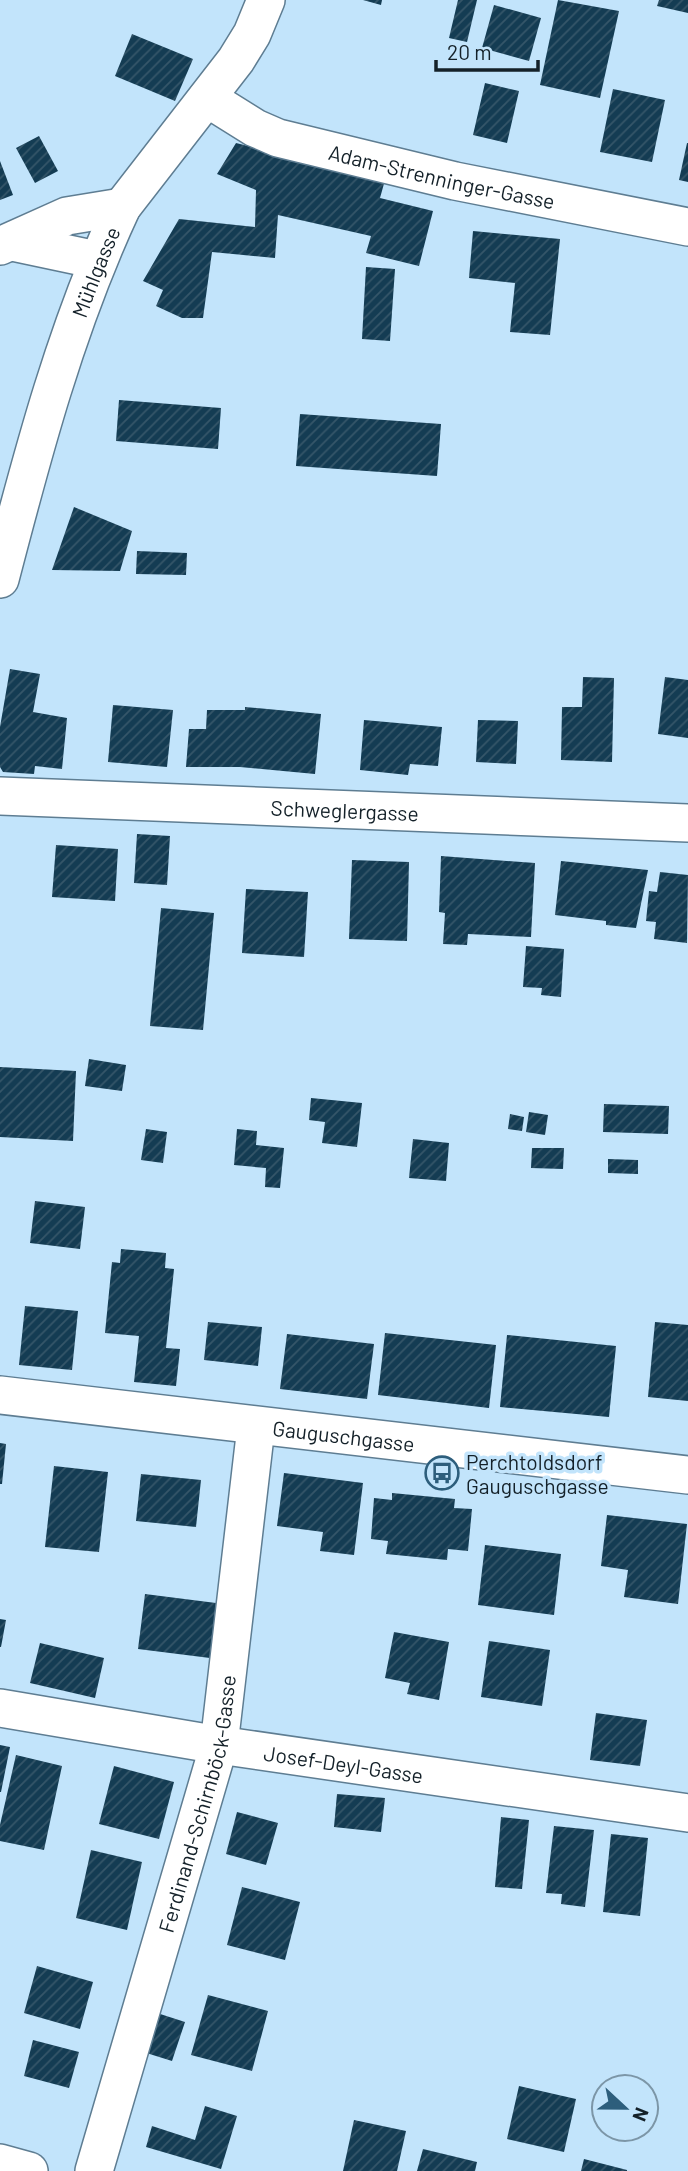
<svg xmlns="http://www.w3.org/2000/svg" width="688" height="2171" font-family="Barlow,sans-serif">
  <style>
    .building { fill: url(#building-hatch) }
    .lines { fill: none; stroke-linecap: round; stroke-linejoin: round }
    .minor-casing { stroke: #5e7d92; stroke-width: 40 }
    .minor { stroke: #fff; stroke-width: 37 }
    .labels { text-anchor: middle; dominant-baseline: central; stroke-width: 7; stroke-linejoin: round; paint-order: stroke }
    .street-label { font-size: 21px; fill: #142129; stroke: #c2e4fb }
    .poi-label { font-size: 21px; fill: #142129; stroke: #c2e4fb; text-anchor: start }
  </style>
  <defs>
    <pattern id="building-hatch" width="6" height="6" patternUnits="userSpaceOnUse" patternTransform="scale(1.75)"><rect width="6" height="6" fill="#143c53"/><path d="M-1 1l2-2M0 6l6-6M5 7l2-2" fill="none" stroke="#355669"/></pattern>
  </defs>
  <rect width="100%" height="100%" fill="#c2e4fb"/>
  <g class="building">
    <polygon points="363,0 382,0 381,5"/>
    <polygon points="458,0 477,0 467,42 449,38"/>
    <polygon points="558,0 619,11 600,98 540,85"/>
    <polygon points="659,0 688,0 688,13 657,6"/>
    <polygon points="494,5 541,18 529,61 482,48"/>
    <polygon points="132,34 193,59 175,101 115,76"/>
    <polygon points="485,83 519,91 507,143 473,135"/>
    <polygon points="613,89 665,100 652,162 600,152"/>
    <polygon points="39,136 58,171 35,183 16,148"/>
    <polygon points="236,143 385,180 380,198 433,211 419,266 366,253 371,236 278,215 275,258 212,252 203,318 182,318 156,306 163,290 143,281 179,219 255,227 256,190 217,174"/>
    <polygon points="687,143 688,143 688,182 679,180"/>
    <polygon points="0,161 13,195 0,200"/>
    <polygon points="473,231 560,239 550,335 510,332 515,283 469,278"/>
    <polygon points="366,267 395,269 390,341 362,339"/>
    <polygon points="119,400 221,408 218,449 116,441"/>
    <polygon points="300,414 441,424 437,476 296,466"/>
    <polygon points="74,507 132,531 120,571 52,570"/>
    <polygon points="137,551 187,553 186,575 136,574"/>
    <polygon points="10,669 40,674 33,712 67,718 62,769 35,766 34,774 3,772 0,767 0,727"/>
    <polygon points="583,677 614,678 612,762 561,760 562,707 582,707"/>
    <polygon points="665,677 688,680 688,738 658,734"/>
    <polygon points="113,705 173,710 167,767 108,762"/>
    <polygon points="245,707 321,714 315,774 240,767 186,767 189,729 206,729 207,710 245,710"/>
    <polygon points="364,720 442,727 438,766 410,764 408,775 360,770"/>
    <polygon points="478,720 518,721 516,764 476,762"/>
    <polygon points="137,834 170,836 167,885 134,883"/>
    <polygon points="56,845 118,849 115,901 52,897"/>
    <polygon points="441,856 535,863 531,937 468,934 467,945 443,944 445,913 439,912"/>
    <polygon points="352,860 409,862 407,941 349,939"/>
    <polygon points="561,861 648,870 636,928 606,925 606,921 555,915"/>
    <polygon points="660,872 688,875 687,943 654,939 656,922 646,921 649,891 657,892"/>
    <polygon points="246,889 308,892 304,957 242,953"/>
    <polygon points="161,908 214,913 203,1030 150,1026"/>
    <polygon points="526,946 564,949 561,997 541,995 542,988 523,987"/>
    <polygon points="89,1059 126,1065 122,1091 85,1086"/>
    <polygon points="0,1067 76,1071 73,1141 0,1137"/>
    <polygon points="311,1098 362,1103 357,1147 322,1143 325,1122 309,1120"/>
    <polygon points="604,1104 669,1106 668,1134 603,1132"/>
    <polygon points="529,1112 548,1115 545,1135 526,1132"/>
    <polygon points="510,1114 524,1117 522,1131 508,1129"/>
    <polygon points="146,1129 167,1132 163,1163 141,1160"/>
    <polygon points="237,1129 257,1131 256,1145 284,1148 280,1188 265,1187 266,1168 234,1165"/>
    <polygon points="413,1139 449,1143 446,1181 409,1178"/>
    <polygon points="532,1148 564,1148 563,1169 531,1168"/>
    <polygon points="608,1159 638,1160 638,1174 608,1173"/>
    <polygon points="35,1201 85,1207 80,1249 30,1243"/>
    <polygon points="121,1249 166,1253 165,1268 174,1269 166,1348 180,1349 176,1386 134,1382 139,1336 105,1333 112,1262 120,1263"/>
    <polygon points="25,1306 78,1311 72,1370 19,1365"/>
    <polygon points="208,1322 262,1327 258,1366 204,1360"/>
    <polygon points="655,1322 688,1325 688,1401 648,1397"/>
    <polygon points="385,1333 496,1345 489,1408 378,1395"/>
    <polygon points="287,1334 374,1344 367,1399 280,1389"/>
    <polygon points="507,1335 616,1346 609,1417 500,1407"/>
    <polygon points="0,1443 6,1444 2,1484 0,1484"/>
    <polygon points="54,1466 108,1472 99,1552 45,1547"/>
    <polygon points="284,1473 363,1483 354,1555 320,1551 323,1532 277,1526"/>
    <polygon points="141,1474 201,1480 196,1527 136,1521"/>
    <polygon points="392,1493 455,1499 454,1508 472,1509 468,1551 448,1549 447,1560 386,1554 388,1541 371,1539 374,1498 392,1500"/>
    <polygon points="607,1515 687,1524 678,1604 624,1597 628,1570 601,1566"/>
    <polygon points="485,1545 561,1554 554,1615 478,1605"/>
    <polygon points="145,1594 216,1603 210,1658 138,1649"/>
    <polygon points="0,1619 6,1620 1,1647 0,1647"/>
    <polygon points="394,1632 449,1642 439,1700 407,1694 410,1683 385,1678"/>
    <polygon points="489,1641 550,1650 542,1706 481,1697"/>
    <polygon points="40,1643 104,1658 95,1698 30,1683"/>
    <polygon points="596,1713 647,1720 640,1766 590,1760"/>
    <polygon points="0,1745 10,1747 1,1792 0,1792"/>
    <polygon points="16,1755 62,1766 44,1850 0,1841 0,1825"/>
    <polygon points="114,1766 174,1782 159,1839 99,1824"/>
    <polygon points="337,1794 385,1798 381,1832 334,1827"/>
    <polygon points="237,1812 278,1823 266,1865 226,1854"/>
    <polygon points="501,1817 529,1820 522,1889 495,1887"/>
    <polygon points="554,1826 594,1830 585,1907 561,1904 562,1894 546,1893"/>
    <polygon points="611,1834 648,1838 640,1916 603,1912"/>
    <polygon points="91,1850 142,1862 127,1930 76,1918"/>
    <polygon points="242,1887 300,1902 285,1960 227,1945"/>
    <polygon points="37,1966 93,1982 80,2029 24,2013"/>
    <polygon points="208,1995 268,2011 252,2071 191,2055"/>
    <polygon points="154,2012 185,2022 172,2061 140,2051"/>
    <polygon points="33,2040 79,2052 69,2088 24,2076"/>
    <polygon points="519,2086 576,2099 564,2152 507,2139"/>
    <polygon points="205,2106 237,2116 221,2169 146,2147 152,2126 195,2140"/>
    <polygon points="354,2120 406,2131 397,2171 343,2171"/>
    <polygon points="423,2149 477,2162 475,2171 417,2171"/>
    <polygon points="584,2159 627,2170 627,2171 581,2171"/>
  </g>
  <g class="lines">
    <defs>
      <g id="minor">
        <path id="s1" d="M207 98 255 128 278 138 455 181 688 227"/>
        <polyline points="12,242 97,260"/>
        <polyline points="0,246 67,216 122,207"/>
        <path id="s2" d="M0 579C33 452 66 327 122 207L236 60 252 34 266 0"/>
        <path id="s3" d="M0 796 688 823"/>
        <path id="s4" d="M0 1395 688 1475"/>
        <path id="s5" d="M0 1708 219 1745 688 1813"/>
        <polyline points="0,2163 29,2171"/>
        <path id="s6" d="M94 2171 219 1745 256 1427"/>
      </g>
    </defs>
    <use href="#minor" class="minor-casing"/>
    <use href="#minor" class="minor"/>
  </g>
  <defs>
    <symbol id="bus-ring" viewBox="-11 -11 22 22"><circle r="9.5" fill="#c2e4fb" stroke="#2d5e7c" stroke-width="1.5"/><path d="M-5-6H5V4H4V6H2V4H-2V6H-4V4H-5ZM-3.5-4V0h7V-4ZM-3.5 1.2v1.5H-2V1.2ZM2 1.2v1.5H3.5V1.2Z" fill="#2d5e7c"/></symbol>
  </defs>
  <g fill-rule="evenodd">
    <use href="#bus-ring" x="423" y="1454" width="38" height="38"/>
  </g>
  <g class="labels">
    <g class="street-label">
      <text stroke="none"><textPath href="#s1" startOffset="250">Adam-Strenninger-Gasse</textPath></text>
      <text stroke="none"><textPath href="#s2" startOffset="322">Mühlgasse</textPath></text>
      <text stroke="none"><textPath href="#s3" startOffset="345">Schweglergasse</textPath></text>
      <text stroke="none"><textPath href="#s4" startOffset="346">Gauguschgasse</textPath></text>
      <text stroke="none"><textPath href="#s5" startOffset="348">Josef-Deyl-Gasse</textPath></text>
      <text stroke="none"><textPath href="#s6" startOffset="382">Ferdinand-Schirnböck-Gasse</textPath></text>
    </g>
    <g class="poi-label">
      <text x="466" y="1461">Perchtoldsdorf<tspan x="466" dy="24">Gauguschgasse</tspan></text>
    </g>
  </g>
  <g transform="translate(625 2108) rotate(112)"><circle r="33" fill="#c2e4fb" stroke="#7c96a7" stroke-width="2"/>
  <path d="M0-5L12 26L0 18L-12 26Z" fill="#2d5e7c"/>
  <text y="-10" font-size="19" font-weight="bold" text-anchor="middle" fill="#142129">N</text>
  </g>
  <path d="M436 60v10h102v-10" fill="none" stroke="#142129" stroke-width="3.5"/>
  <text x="447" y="60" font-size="21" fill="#142129" stroke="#c2e4fb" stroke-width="5" paint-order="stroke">20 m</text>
</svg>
